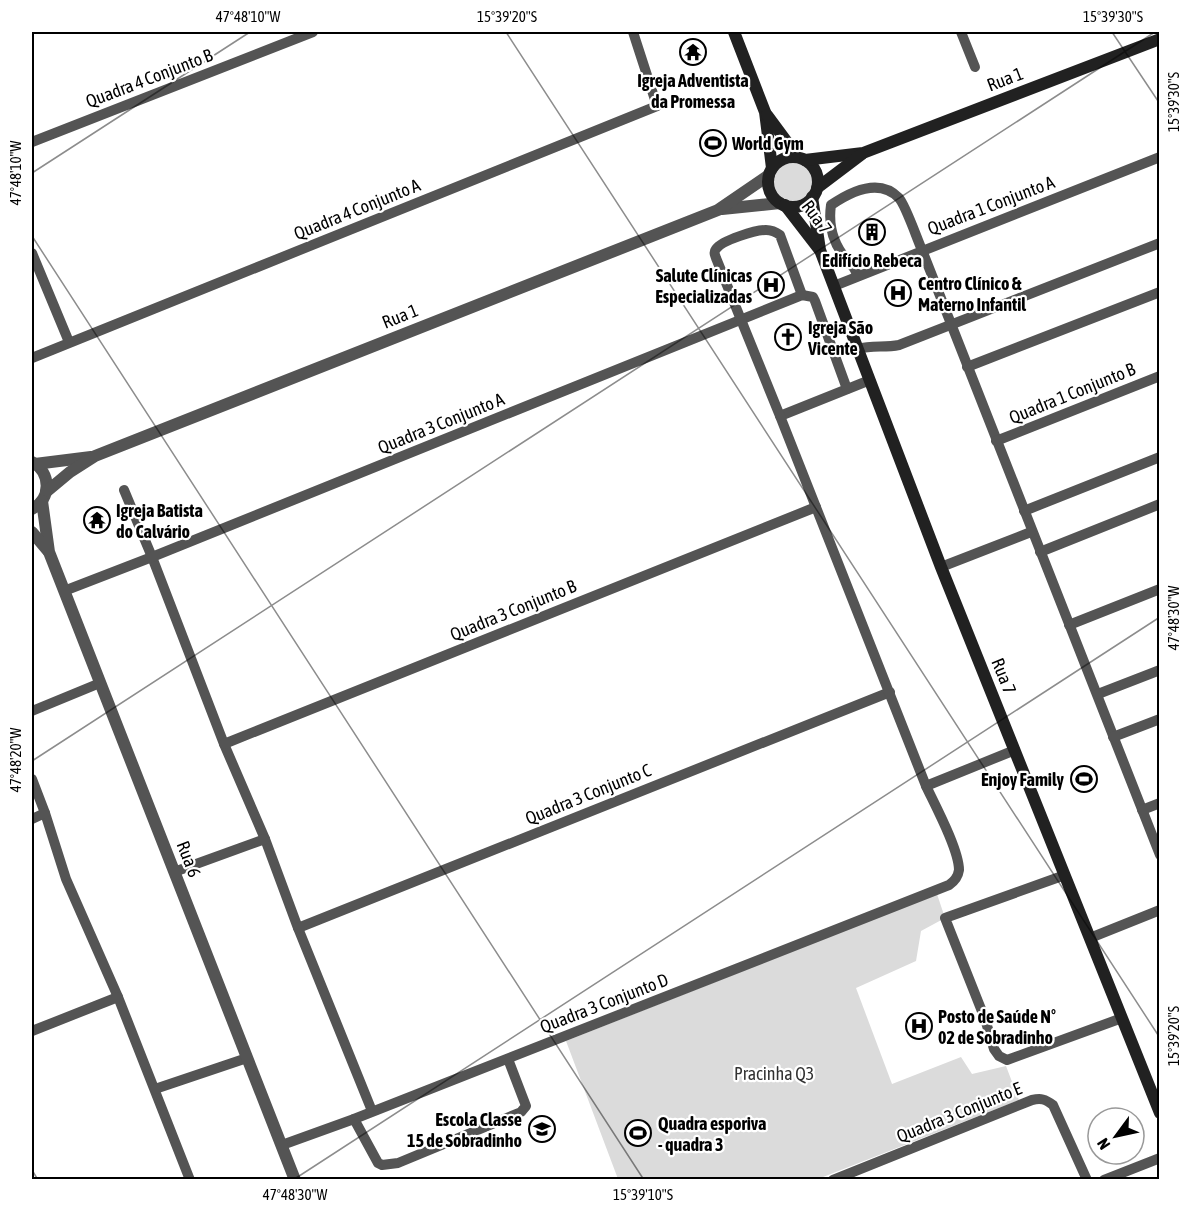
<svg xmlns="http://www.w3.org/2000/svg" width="1191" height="1211" font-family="'Asap Condensed',sans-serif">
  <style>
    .green { fill: #dbdbdb }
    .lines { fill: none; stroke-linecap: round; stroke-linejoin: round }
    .minor { stroke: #545454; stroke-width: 10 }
    .tertiary { stroke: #545454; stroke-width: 12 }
    .secondary { stroke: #212121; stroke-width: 12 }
    .ticks { fill: none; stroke: #000; stroke-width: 1.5; stroke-opacity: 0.45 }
    .labels { text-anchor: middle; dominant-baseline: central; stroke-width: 4.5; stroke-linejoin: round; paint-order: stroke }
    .street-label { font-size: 18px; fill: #000; stroke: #fff }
    .poi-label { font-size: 18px; font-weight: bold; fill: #000; stroke: #fff; text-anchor: start }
    .park-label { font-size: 18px; fill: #323232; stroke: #fff }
    .neatline { fill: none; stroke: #000; stroke-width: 2 }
    .ticks-label { font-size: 15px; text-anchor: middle; fill: #000 }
  </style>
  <rect width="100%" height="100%" fill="#fff"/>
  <g class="green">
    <circle cx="793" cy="182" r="20"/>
    <polygon points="937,894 945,918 921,931 916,961 856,988 892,1084 961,1057 972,1074 1006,1066 1019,1100 818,1179 618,1179 566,1041"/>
  </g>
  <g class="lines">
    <g class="minor">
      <polyline points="961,32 975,67"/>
      <polyline points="32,142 313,32"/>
      <polyline points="32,253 69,342"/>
      <path d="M857 276C856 268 852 266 847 260 833 244 828 226 831 205 850 192 879 177 899 198 906 206 917 239 922 250L1160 855"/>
      <polyline points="834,286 1160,157"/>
      <path d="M858 349C872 345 885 348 899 345L1160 243"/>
      <polyline points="32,358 657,106 633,32"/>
      <polyline points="967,367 1160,292"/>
      <polyline points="780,416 870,380"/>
      <polyline points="996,441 1160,376"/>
      <polyline points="124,490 152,557 224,744 265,839 298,928 372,1111"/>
      <polyline points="1024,511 1160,457"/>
      <polyline points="1040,552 1160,504"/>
      <polyline points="941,567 1031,532"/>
      <polyline points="64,591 152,557 802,295 813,297 815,301 847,389"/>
      <polyline points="1069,625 1160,589"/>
      <polyline points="1098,694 1160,670"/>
      <polyline points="32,711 100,683"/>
      <polyline points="1113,737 1160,719"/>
      <polyline points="224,744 816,507"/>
      <polyline points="32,779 45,813 66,879 118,997 190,1180"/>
      <polyline points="926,786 1015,750"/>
      <polyline points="1142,810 1160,803"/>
      <polyline points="32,819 45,813"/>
      <polyline points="174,872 265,839"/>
      <polyline points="1065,875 945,918 985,1019 994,1049 999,1056 1007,1060 1122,1018"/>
      <polyline points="298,928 890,692"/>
      <polyline points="1090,938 1160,910"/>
      <polyline points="32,1031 118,997"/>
      <polyline points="155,1089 247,1058"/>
      <polyline points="354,1119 378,1163 382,1165 398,1163 521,1112 526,1106 508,1059"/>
      <path d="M282 1145 354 1119 949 885C955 881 958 877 959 870 959 850 935 805 926 786L780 416 716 258C715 254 713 253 716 249 722 240 756 230 766 230 772 230 776 232 780 235L802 295"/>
      <path d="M833 1180 1032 1100C1041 1098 1045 1099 1053 1105L1087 1180"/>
      <polyline points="1104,1180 1160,1158"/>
    </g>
    <g class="tertiary">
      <polyline points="722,209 780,203"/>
      <path d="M32 462C51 472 52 499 32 509"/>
      <polyline points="35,464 91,457"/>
      <polyline points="46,492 70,472 95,456 718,210 769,175"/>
      <polyline points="42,501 49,552 295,1180"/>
      <polyline points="32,532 48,551"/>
    </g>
    <g class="secondary">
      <polyline points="734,32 765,112 772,168"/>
      <polyline points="767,115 798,157"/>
      <circle cx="793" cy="182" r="25"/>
      <polyline points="805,160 863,153 1160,39"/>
      <polyline points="817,188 862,154"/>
      <polyline points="812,197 820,250 941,567 1160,1113"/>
      <polyline points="785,205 819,249"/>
    </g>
  </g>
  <path class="ticks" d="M506 32 1160 1038M1112 32 1160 104M32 173 250 32M32 236 644 1180M32 761 1155 32M32 1170 38 1180M293 1180 1160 617"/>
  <defs>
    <symbol id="temple-ring" viewBox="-11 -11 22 22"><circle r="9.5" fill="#fff" stroke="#000" stroke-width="1.5"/><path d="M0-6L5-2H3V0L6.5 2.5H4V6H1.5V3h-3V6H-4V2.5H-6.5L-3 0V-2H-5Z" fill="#000"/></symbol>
    <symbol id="stadium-ring" viewBox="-11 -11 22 22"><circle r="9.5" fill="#fff" stroke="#000" stroke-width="1.5"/><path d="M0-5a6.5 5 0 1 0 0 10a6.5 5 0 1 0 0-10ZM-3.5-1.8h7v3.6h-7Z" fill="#000"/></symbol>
    <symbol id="building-ring" viewBox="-11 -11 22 22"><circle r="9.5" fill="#fff" stroke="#000" stroke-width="1.5"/><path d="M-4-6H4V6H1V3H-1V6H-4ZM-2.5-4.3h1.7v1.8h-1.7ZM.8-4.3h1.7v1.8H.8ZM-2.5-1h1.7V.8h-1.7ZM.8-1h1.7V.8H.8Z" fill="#000"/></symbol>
    <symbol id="hospital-ring" viewBox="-11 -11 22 22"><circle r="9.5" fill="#fff" stroke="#000" stroke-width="1.5"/><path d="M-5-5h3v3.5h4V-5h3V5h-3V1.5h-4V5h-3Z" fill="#000"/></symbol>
    <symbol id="church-ring" viewBox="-11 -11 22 22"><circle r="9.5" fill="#fff" stroke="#000" stroke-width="1.5"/><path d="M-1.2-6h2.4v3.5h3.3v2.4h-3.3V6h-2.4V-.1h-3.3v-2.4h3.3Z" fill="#000"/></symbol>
    <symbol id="school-ring" viewBox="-11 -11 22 22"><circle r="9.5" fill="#fff" stroke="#000" stroke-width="1.5"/><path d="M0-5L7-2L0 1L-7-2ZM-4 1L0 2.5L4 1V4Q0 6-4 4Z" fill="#000"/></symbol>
  </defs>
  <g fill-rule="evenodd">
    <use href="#temple-ring" x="678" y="37" width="30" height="30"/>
    <use href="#stadium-ring" x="698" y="128" width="30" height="30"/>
    <use href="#building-ring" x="857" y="217" width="30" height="30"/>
    <use href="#hospital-ring" x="756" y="270" width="30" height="30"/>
    <use href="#hospital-ring" x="883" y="278" width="30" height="30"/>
    <use href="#church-ring" x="773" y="322" width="30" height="30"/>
    <use href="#temple-ring" x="82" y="505" width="30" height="30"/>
    <use href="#stadium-ring" x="1069" y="764" width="30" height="30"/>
    <use href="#hospital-ring" x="904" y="1011" width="30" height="30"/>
    <use href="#school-ring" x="527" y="1114" width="30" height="30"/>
    <use href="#stadium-ring" x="623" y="1118" width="30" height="30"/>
  </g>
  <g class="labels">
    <g class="street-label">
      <text transform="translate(149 78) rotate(-21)">Quadra 4 Conjunto B</text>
      <text transform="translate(1005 79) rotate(-21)">Rua 1</text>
      <text transform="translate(991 205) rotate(-21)">Quadra 1 Conjunto A</text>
      <text transform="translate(357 209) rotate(-22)">Quadra 4 Conjunto A</text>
      <text transform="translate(817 217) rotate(53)">Rua 7</text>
      <text transform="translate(400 316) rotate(-22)">Rua 1</text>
      <text transform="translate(1072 393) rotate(-22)">Quadra 1 Conjunto B</text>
      <text transform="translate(441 423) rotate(-22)">Quadra 3 Conjunto A</text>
      <text transform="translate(513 610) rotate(-22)">Quadra 3 Conjunto B</text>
      <text transform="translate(1004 676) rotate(68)">Rua 7</text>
      <text transform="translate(588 794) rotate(-22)">Quadra 3 Conjunto C</text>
      <text transform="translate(189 859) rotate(69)">Rua 6</text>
      <text transform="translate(604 1003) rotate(-21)">Quadra 3 Conjunto D</text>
      <text transform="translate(959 1112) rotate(-22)">Quadra 3 Conjunto E</text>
    </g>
    <g class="poi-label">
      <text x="693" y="80" text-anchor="middle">Igreja Adventista<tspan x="693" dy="21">da Promessa</tspan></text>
      <text x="732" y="143">World Gym</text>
      <text x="872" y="260" text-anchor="middle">Edifício Rebeca</text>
      <text x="752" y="275" text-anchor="end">Salute Clínicas<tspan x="752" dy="21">Especializadas</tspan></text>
      <text x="918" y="283">Centro Clínico &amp;<tspan x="918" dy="21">Materno Infantil</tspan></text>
      <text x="808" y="327">Igreja São<tspan x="808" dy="21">Vicente</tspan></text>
      <text x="116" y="510">Igreja Batista<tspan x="116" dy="21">do Calvário</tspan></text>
      <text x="1064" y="779" text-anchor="end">Enjoy Family</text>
      <text x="938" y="1016">Posto de Saúde N°<tspan x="938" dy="21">02 de Sobradinho</tspan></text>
      <text x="522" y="1119" text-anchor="end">Escola Classe<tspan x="522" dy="21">15 de Sobradinho</tspan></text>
      <text x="658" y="1123">Quadra esporiva<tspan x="658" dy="21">- quadra 3</tspan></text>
    </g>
    <g class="park-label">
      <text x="774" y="1073">Pracinha Q3</text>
    </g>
  </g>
  <rect width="1191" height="1211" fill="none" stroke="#ffffff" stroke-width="66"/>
  <g transform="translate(1116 1136) rotate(237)"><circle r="28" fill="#ffffff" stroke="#999999" stroke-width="1.5"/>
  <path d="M0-4.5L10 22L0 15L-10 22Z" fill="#000000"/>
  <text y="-9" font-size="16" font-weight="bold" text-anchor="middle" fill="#000000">N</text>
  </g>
  <rect x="33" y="33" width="1125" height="1145" class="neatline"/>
  <g class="ticks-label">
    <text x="248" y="22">47°48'10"W</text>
    <text x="507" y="22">15°39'20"S</text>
    <text x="1113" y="22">15°39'30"S</text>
    <text transform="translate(1174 102) rotate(-90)" y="5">15°39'30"S</text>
    <text transform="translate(16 173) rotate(-90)" y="5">47°48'10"W</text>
    <text transform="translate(1174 618) rotate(-90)" y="5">47°48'30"W</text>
    <text transform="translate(16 760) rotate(-90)" y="5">47°48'20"W</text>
    <text transform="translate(1174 1036) rotate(-90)" y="5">15°39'20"S</text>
    <text x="295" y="1200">47°48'30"W</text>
    <text x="643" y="1200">15°39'10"S</text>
  </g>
</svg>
